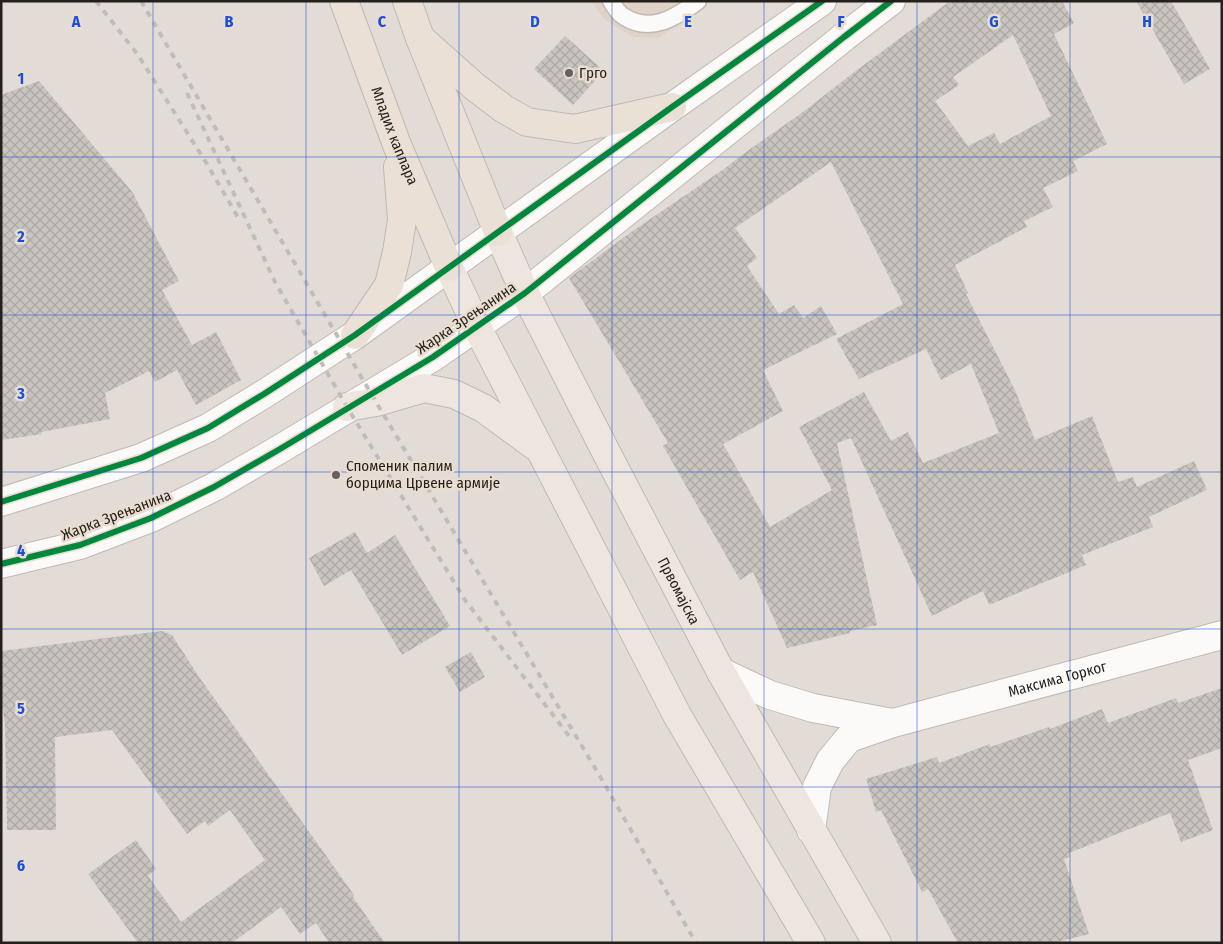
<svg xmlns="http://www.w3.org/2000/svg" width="1223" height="944" font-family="'Fira Sans Condensed',sans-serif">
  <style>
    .built { fill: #e0d2c6 }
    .building { fill: url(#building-cross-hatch); fill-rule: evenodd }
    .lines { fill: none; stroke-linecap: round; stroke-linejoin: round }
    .service-casing { stroke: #c0bab5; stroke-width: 19 }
    .minor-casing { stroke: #c0bab5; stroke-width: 30 }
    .tertiary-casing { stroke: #c0bab5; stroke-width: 30 }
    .primary-casing { stroke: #bcb9b6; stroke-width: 30 }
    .trunk-casing { stroke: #bcb9b6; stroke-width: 30 }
    .service { stroke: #fbfaf9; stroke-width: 16 }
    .minor { stroke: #fbfaf9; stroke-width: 28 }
    .tertiary { stroke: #fbfaf9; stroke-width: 28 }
    .primary { stroke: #eee6de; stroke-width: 28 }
    .trunk { stroke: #eae0d6; stroke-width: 28 }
    .rail { stroke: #bfbdbc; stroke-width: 4; stroke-dasharray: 6 6; stroke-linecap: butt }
    .cycleway-casing { stroke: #e9dcd0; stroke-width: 9 }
    .cycleway { stroke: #00873e; stroke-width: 6 }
    .grid { fill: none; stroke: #1d4ed8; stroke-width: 1; stroke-opacity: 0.55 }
    .poi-dot { fill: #66615c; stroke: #e9dcd0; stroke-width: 2 }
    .labels { text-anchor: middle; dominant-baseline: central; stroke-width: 5; stroke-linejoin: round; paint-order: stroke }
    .poi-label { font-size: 15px; fill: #231f1a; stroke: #e9dcd0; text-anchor: start }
    .street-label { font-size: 15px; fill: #231f1a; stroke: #e9dcd0 }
    .grid-label { font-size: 16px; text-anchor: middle; font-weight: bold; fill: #1d4ed8; stroke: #e9dcd0; stroke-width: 5; stroke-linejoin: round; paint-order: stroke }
  </style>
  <defs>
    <pattern id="building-cross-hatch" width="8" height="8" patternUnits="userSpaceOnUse" patternTransform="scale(1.25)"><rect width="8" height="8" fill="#c9c4be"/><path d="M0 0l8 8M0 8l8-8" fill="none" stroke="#aca8a3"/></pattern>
  </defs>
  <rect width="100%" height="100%" fill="#e3dcd6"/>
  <polygon class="built" points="591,1 710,1 691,16 658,38 633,37 604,19"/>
  <g class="building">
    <path d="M950 1H1062L1074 23 1054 34 1107 144 1073 161 1078 171 1043 188 1053 207 1024 221 1027 227 955 265 968 293 966 294 1015 390 1035 440 1092 416 1118 482 1133 477 1137 487 1194 461 1207 490 1149 517 1153 527 1082 555 1086 565 989 605 983 591 932 616 851 438 837 443 877 625 850 631V633L787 648 753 572 740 580 663 446 668 443 569 278 631 232 724 169 746 152 803 112 853 73ZM1013 35 1051 116 1000 144 994 133 968 146 935 101 959 85 953 77ZM831 162 903 304 836 339 859 379 926 349 941 380 971 364 999 433 923 463 908 432 891 441 864 392 799 427 832 490 770 527 723 444 783 411 763 370 837 334 821 306 803 318 794 305 779 314 747 266 757 258 735 228Z"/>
    <polygon points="1136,1 1171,1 1210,69 1184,84"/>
    <polygon points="565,36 604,71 573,105 534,69"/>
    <polygon points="39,81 133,193 179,281 162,290 192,345 216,332 241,380 196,405 177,370 155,382 149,371 105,393 110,419 41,432 42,434 1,440 1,95"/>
    <polygon points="355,532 367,553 395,535 450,626 402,655 351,570 324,586 309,558"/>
    <polygon points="162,631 172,635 199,677 354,895 353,897 385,943 329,943 316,923 300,934 281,907 232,943 138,943 88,874 136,840 156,869 148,876 181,922 265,860 230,810 208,826 205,821 187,834 112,730 55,737 56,830 7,830 5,725 1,695 1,651"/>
    <polygon points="471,652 485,677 460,692 445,667"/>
    <polygon points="1222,688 1222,748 1188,760 1213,830 1181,842 1170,813 1069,853 1070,857 1064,859 1089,934 1053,943 958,943 928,889 922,892 881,810 876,812 866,779 937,757 939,763 990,744 990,747 1049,727 1050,729 1102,709 1108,723 1176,698 1178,703"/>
  </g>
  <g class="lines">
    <defs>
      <path id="service" d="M611 1C614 6 618 13 623 16 650 34 675 18 698 1"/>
      <g id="minor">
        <polyline points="721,672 770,695 813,708 892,723"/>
        <path id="s1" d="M811 830 817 787 830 761 849 738 893 723 1222 635"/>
      </g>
      <g id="tertiary">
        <polyline points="1,502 141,458 208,428 264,394 355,335 672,107 822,1"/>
        <polyline points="1,564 80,545 151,518 214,487 280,449 433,357 525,293 844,37 891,1"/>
      </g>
      <g id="primary">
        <path id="s2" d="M498 232 525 293 605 450 721 672 877 943"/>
        <polyline points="449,267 477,327 677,715 811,943"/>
        <polyline points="347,407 376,402 424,388 454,394 483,408 535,446"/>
      </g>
      <g id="trunk">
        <path id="s3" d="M344 1 397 145 449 267"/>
        <polyline points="407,1 420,38 498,232"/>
        <polyline points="420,38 475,87 504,109 527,122 575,129 672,107"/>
        <polyline points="355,335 389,285 397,252 402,220 398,167"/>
      </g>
    </defs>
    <use href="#service" class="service-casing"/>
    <use href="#minor" class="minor-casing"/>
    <use href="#tertiary" class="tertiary-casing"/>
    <use href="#primary" class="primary-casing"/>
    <use href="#trunk" class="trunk-casing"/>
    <use href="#service" class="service"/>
    <use href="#minor" class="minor"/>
    <use href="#tertiary" class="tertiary"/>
    <use href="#primary" class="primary"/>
    <use href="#trunk" class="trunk"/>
    <g class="rail">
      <polyline points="96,1 138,55 207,164 240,221"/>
      <polyline points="141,1 376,402 601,778 696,943"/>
      <polyline points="187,93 275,282 347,407 465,600 569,736"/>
    </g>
    <defs>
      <g id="cycleway">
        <polyline points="1,502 141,458 208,428 264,394 355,335 672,107 822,1"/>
        <polyline points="1,564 80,545 151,518 214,487 280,449 433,357 525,293 844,37 891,1"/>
      </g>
    </defs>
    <use href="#cycleway" class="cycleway-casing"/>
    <use href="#cycleway" class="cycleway"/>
  </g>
  <path class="grid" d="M153 1V943M306 1V943M459 1V943M612 1V943M764 1V943M917 1V943M1070 1V943M1 157H1222M1 315H1222M1 472H1222M1 629H1222M1 787H1222"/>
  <g class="poi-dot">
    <circle cx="569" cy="73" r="5"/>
    <circle cx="336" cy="475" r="5"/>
  </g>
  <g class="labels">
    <g class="poi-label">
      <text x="579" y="73">Грго</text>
      <text x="346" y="466">Споменик палим<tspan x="346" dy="17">борцима Црвене армије</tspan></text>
    </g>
    <g class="street-label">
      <text stroke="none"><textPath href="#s3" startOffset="144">Младих каплара</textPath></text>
      <text transform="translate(466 318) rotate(-34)">Жарка Зрењанина</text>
      <text transform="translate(116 515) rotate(-21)">Жарка Зрењанина</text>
      <text stroke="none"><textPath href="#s2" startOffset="402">Првомајска</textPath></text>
      <text stroke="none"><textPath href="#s1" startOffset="319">Максима Горког</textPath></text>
    </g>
  </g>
  <g class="grid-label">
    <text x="76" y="27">A</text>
    <text x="229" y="27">B</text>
    <text x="382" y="27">C</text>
    <text x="535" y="27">D</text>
    <text x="688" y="27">E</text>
    <text x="841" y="27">F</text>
    <text x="994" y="27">G</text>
    <text x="1147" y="27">H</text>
    <text x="21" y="84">1</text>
    <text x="21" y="242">2</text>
    <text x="21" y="399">3</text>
    <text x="21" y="556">4</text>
    <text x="21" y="714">5</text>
    <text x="21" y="871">6</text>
  </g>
  <rect width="1223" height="944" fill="none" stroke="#231f1a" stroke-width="5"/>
</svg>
